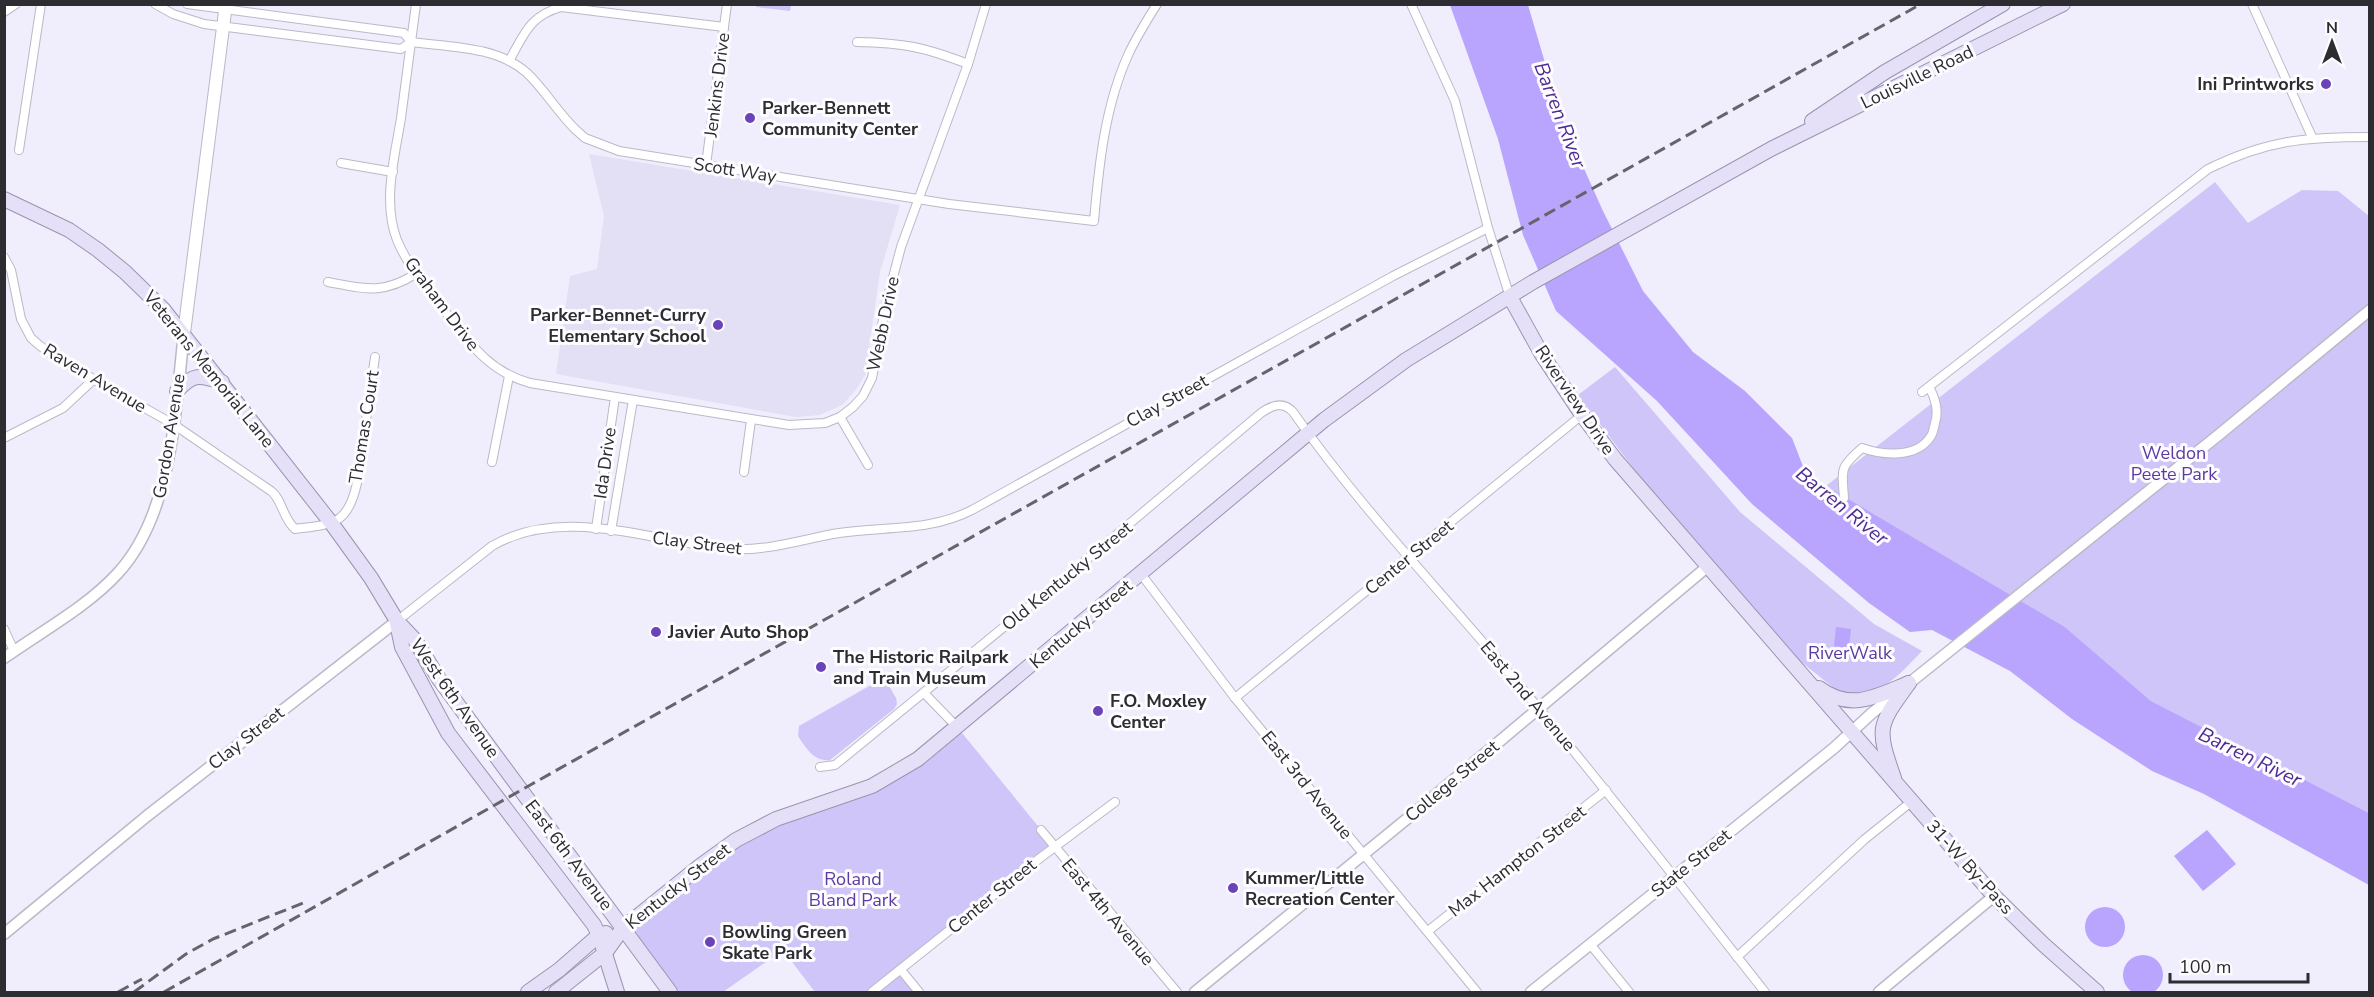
<svg xmlns="http://www.w3.org/2000/svg" width="2374" height="997" font-family="'Nunito Sans',sans-serif">
  <style>
    .built { fill: #e3dff5 }
    .green { fill: #cfc5f8 }
    .water { fill: #b9a4fe }
    .lines { fill: none; stroke-linecap: round; stroke-linejoin: round }
    .minor-casing { stroke: #bbb9c7; stroke-width: 10 }
    .tertiary-casing { stroke: #bbb9c7; stroke-width: 13 }
    .secondary-casing { stroke: #bbb9c7; stroke-width: 14 }
    .primary-casing { stroke: #9a94b0; stroke-width: 16 }
    .minor { stroke: #fff; stroke-width: 8 }
    .tertiary { stroke: #fff; stroke-width: 10 }
    .secondary { stroke: #fff; stroke-width: 12 }
    .primary { stroke: #e5e0f8; stroke-width: 14 }
    .rail { stroke: #65646b; stroke-width: 3; stroke-dasharray: 12 6; stroke-linecap: butt }
    .poi-dot { fill: #6a42ba; stroke: #fdfcff; stroke-width: 2 }
    .labels { text-anchor: middle; dominant-baseline: central; stroke-width: 6; stroke-linejoin: round; paint-order: stroke }
    .street-label { font-size: 18px; fill: #2d2c31; stroke: #fdfcff }
    .poi-label { font-size: 18px; font-weight: bold; fill: #2d2c31; stroke: #fdfcff; text-anchor: start }
    .park-label { font-size: 18px; fill: #5c3aa1; stroke: #fdfcff }
    .water-label { font-size: 20px; font-style: italic; fill: #4e2a91; stroke: #fdfcff }
  </style>
  <rect width="100%" height="100%" fill="#f0edfc"/>
  <polygon class="built" points="589,154 900,205 880,272 865,375 855,391 842,405 820,415 796,417 556,374 570,276 597,269 604,216"/>
  <g class="green">
    <polygon points="756,5 756,4 791,5 790,11 756,7"/>
    <polygon points="2215,182 2248,223 2302,190 2338,191 2369,216 2369,813 2151,701 2065,627 1826,486"/>
    <path d="M1615 367 1740 512 1874 624 1922 651C1896 678 1884 694 1844 696L1800 661 1770 627 1649 489 1578 395Z"/>
    <path d="M878 681 888 684 896 698 897 704 894 709 830 760C814 762 806 748 798 736L799 726Z"/>
    <polygon points="958,728 1055,847 901,969 919,992 815,992 783,950 723,992 670,992 623,928 741,836 854,793"/>
  </g>
  <g class="water">
    <polygon points="1450,5 1528,5 1561,117 1602,209 1643,291 1693,352 1745,391 1792,438 1806,474 2065,627 2151,701 2369,813 2369,885 2204,794 2152,771 2072,719 2010,671 1932,630 1910,632 1869,603 1752,504 1657,401 1556,311 1523,235 1498,139"/>
    <polygon points="1836,627 1851,629 1849,648 1834,646"/>
    <polygon points="2207,830 2236,864 2203,891 2174,856"/>
    <circle cx="2105" cy="927" r="20"/>
    <circle cx="2143" cy="975" r="20"/>
  </g>
  <g class="lines">
    <defs>
      <g id="minor">
        <path d="M155 4 173 14 204 24 401 49 411 42C449 47 497 46 527 73 545 90 558 113 576 130L585 138 619 151 949 204 1094 221C1099 164 1105 105 1129 53 1137 36 1147 20 1157 4"/>
        <polyline points="187,4 404,33 411,42"/>
        <path d="M416 4C411 42 406 80 401 118 395 156 382 202 397 240 409 269 432 294 451 319 473 348 493 373 530 383L789 425 825 423 840 417 853 407 863 396 872 378 886 304 901 247 968 64 986 4"/>
        <polyline points="1411,4 1455,101 1488,228 1510,297"/>
        <polyline points="2252,4 2312,137"/>
        <polyline points="4,12 16,4"/>
        <path d="M857 42C904 43 924 47 968 64"/>
        <path d="M509 61C524 35 529 16 561 7L724 27"/>
        <polyline points="19,150 41,4"/>
        <polyline points="341,163 393,172"/>
        <polyline points="706,165 727,4"/>
        <path d="M4 257 11 270 21 319 31 338 39 345 58 359 173 424 271 491C282 499 282 517 295 529 333 524 348 525 357 483L375 357"/>
        <path d="M328 282C365 289 383 295 417 273"/>
        <path d="M1922 392 2208 169C2267 140 2305 137 2370 137"/>
        <polyline points="840,417 868,465"/>
        <polyline points="4,438 63,408 94,379"/>
        <polyline points="492,462 509,376"/>
        <polyline points="744,472 751,420"/>
        <path d="M1844 498C1842 469 1839 468 1862 448 1882 455 1917 459 1931 436 1933 433 1934 427 1935 423 1939 411 1935 397 1929 387"/>
        <polyline points="596,529 615,397"/>
        <polyline points="611,531 633,400"/>
        <polyline points="1141,574 1235,698 1477,992"/>
        <path d="M397 621 492 546C564 504 654 543 732 549 769 551 803 539 839 533 885 526 929 532 972 510L1393 276 1488 228"/>
        <polyline points="4,629 14,651"/>
        <polyline points="924,693 958,728"/>
        <polyline points="1235,698 1582,415"/>
        <path d="M820 767 835 765 1103 546 1261 413C1272 405 1283 401 1293 412 1358 505 1437 587 1510 674 1598 778 1681 886 1765 992"/>
        <polyline points="1041,830 1177,992"/>
        <polyline points="1428,931 1606,790"/>
        <polyline points="1590,944 1629,992"/>
        <polyline points="1737,957 1865,839 1911,802"/>
        <polyline points="901,970 919,992"/>
        <polyline points="872,992 1040,858 1115,802"/>
      </g>
      <g id="tertiary">
        <path d="M4 658C42 631 87 607 118 573 173 513 175 410 184 333"/>
        <polyline points="4,934 147,816 397,621"/>
        <polyline points="1195,992 1419,809 1707,567"/>
        <polyline points="1531,992 1834,748 1872,713 2221,433 2370,310"/>
        <polyline points="1879,992 1994,896"/>
      </g>
      <polyline id="secondary" points="184,333 226,4"/>
      <g id="primary">
        <polyline points="1812,121 1885,72 2003,4"/>
        <polyline points="4,199 69,230 98,250 125,272 163,309 332,524 371,578 397,621 415,640 439,679 670,992"/>
        <polyline points="1510,297 1541,353 1582,415 1615,459 1994,896 2043,944 2097,992"/>
        <path d="M177 391C193 373 200 375 222 382"/>
        <polyline points="397,623 402,647 448,733 594,925 599,935 617,992"/>
        <path d="M1819 688C1851 712 1877 696 1909 683"/>
        <path d="M1894 778C1876 727 1878 726 1909 683"/>
        <polyline points="528,992 559,970 599,935 606,933"/>
        <polyline points="556,992 605,953 623,928 700,866 736,840 776,819 872,786 918,759 1324,420 1406,360 1533,282 1771,149 2063,4"/>
      </g>
    </defs>
    <use href="#minor" class="minor-casing"/>
    <use href="#tertiary" class="tertiary-casing"/>
    <use href="#secondary" class="secondary-casing"/>
    <use href="#primary" class="primary-casing"/>
    <use href="#minor" class="minor"/>
    <use href="#tertiary" class="tertiary"/>
    <use href="#secondary" class="secondary"/>
    <use href="#primary" class="primary"/>
    <g class="rail">
      <polyline points="118,992 142,979"/>
      <polyline points="134,992 186,954 213,939 308,901"/>
      <polyline points="164,992 532,784 1921,4"/>
    </g>
  </g>
  <g class="poi-dot">
    <circle cx="2326" cy="84" r="6"/>
    <circle cx="750" cy="118" r="6"/>
    <circle cx="718" cy="325" r="6"/>
    <circle cx="656" cy="632" r="6"/>
    <circle cx="821" cy="667" r="6"/>
    <circle cx="1098" cy="711" r="6"/>
    <circle cx="1233" cy="888" r="6"/>
    <circle cx="710" cy="942" r="6"/>
  </g>
  <g class="labels">
    <g class="street-label">
      <text transform="translate(1917 77) rotate(-26)">Louisville Road</text>
      <text transform="translate(717 85) rotate(-83)">Jenkins Drive</text>
      <text transform="translate(735 170) rotate(9)">Scott Way</text>
      <text transform="translate(442 304) rotate(53)">Graham Drive</text>
      <text transform="translate(883 324) rotate(-78)">Webb Drive</text>
      <text transform="translate(209 369) rotate(51)">Veterans Memorial Lane</text>
      <text transform="translate(95 378) rotate(31)">Raven Avenue</text>
      <text transform="translate(1575 400) rotate(56)">Riverview Drive</text>
      <text transform="translate(1167 401) rotate(-29)">Clay Street</text>
      <text transform="translate(364 427) rotate(-81)">Thomas Court</text>
      <text transform="translate(169 436) rotate(-81)">Gordon Avenue</text>
      <text transform="translate(605 463) rotate(-82)">Ida Drive</text>
      <text transform="translate(697 543) rotate(7)">Clay Street</text>
      <text transform="translate(1409 557) rotate(-39)">Center Street</text>
      <text transform="translate(1067 576) rotate(-39)">Old Kentucky Street</text>
      <text transform="translate(1081 624) rotate(-40)">Kentucky Street</text>
      <text transform="translate(1528 696) rotate(50)">East 2nd Avenue</text>
      <text transform="translate(455 698) rotate(55)">West 6th Avenue</text>
      <text transform="translate(246 738) rotate(-38)">Clay Street</text>
      <text transform="translate(1452 781) rotate(-40)">College Street</text>
      <text transform="translate(1307 785) rotate(51)">East 3rd Avenue</text>
      <text transform="translate(569 855) rotate(53)">East 6th Avenue</text>
      <text transform="translate(1517 861) rotate(-38)">Max Hampton Street</text>
      <text transform="translate(1691 863) rotate(-39)">State Street</text>
      <text transform="translate(1970 867) rotate(48)">31-W By-Pass</text>
      <text transform="translate(678 886) rotate(-38)">Kentucky Street</text>
      <text transform="translate(992 896) rotate(-39)">Center Street</text>
      <text transform="translate(1108 912) rotate(50)">East 4th Avenue</text>
    </g>
    <g class="poi-label">
      <text x="2314" y="84" text-anchor="end">Ini Printworks</text>
      <text x="762" y="108">Parker-Bennett<tspan x="762" dy="21">Community Center</tspan></text>
      <text x="706" y="315" text-anchor="end">Parker-Bennet-Curry<tspan x="706" dy="21">Elementary School</tspan></text>
      <text x="668" y="632">Javier Auto Shop</text>
      <text x="833" y="657">The Historic Railpark<tspan x="833" dy="21">and Train Museum</tspan></text>
      <text x="1110" y="701">F.O. Moxley<tspan x="1110" dy="21">Center</tspan></text>
      <text x="1245" y="878">Kummer/Little<tspan x="1245" dy="21">Recreation Center</tspan></text>
      <text x="722" y="932">Bowling Green<tspan x="722" dy="21">Skate Park</tspan></text>
    </g>
    <g class="park-label">
      <text x="2174" y="453">Weldon<tspan x="2174" dy="21">Peete Park</tspan></text>
      <text x="1850" y="653">RiverWalk</text>
      <text x="853" y="879">Roland<tspan x="853" dy="21">Bland Park</tspan></text>
    </g>
    <g class="water-label">
      <text transform="translate(1560 115) rotate(69)">Barren River</text>
      <text transform="translate(1842 506) rotate(39)">Barren River</text>
      <text transform="translate(2250 757) rotate(26)">Barren River</text>
    </g>
  </g>
  <rect width="2374" height="997" fill="none" stroke="#2d2c31" stroke-width="12"/>
  <g transform="translate(2332 42)" stroke="#fdfcff" stroke-width="4.5" paint-order="stroke">
  <path d="M0-4.5L10 22L0 15L-10 22Z" fill="#2d2c31"/>
  <text y="-9" font-size="16" font-weight="bold" text-anchor="middle" fill="#2d2c31">N</text>
  </g>
  <path d="M2170 973v9h138v-9" fill="none" stroke="#2d2c31" stroke-width="3"/>
  <text x="2179" y="973" font-size="18" fill="#2d2c31" stroke="#fdfcff" stroke-width="4.5" paint-order="stroke">100 m</text>
</svg>
